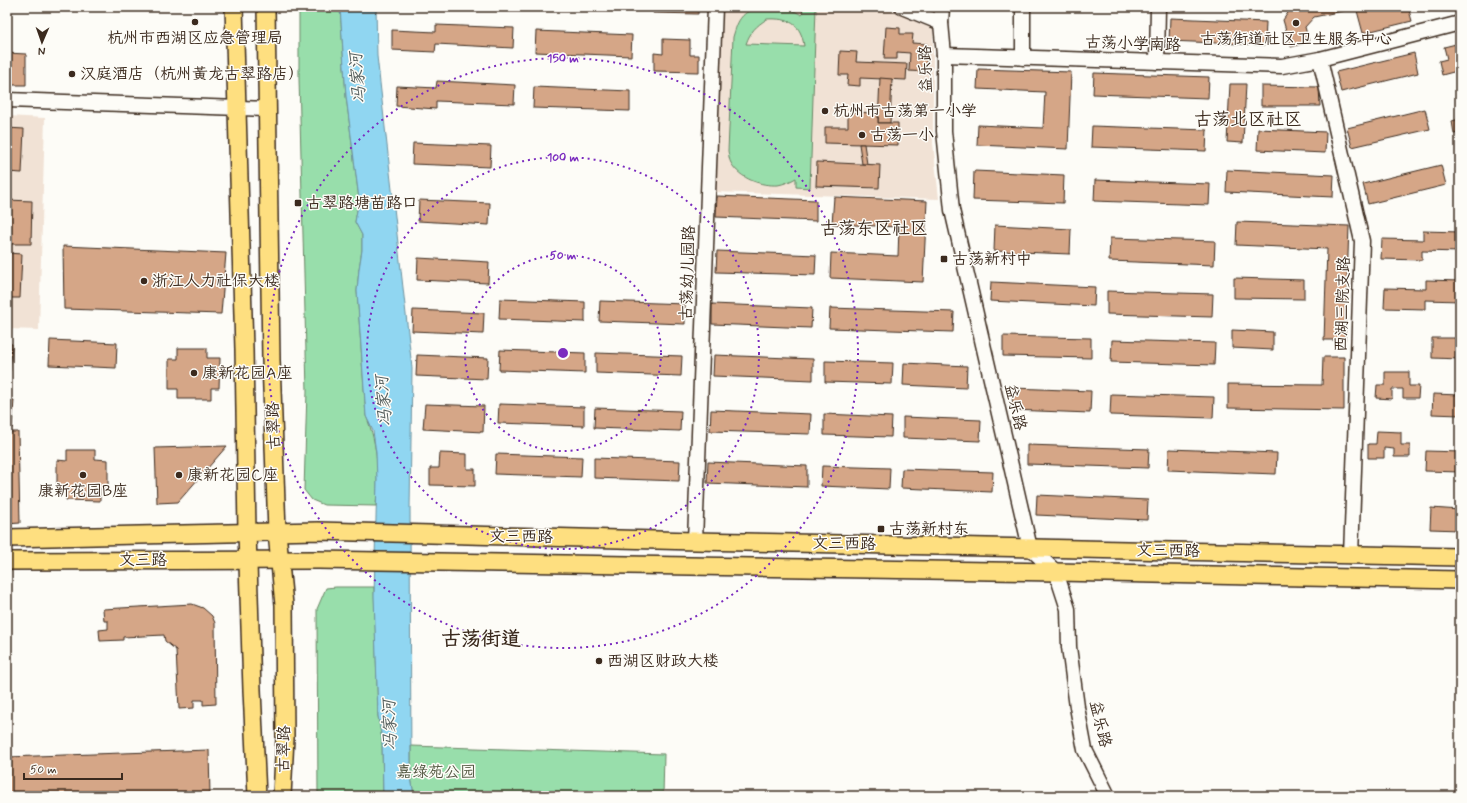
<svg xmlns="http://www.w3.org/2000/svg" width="1467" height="803" font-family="Mynerve,'LXGW WenKai TC',sans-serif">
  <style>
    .built { fill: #f1e2d5 }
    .green { fill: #98deab; stroke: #6a8464; fill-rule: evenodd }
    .water { fill: #90d6f1; stroke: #6e919d }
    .building { fill: #d5a687; stroke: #3b2a1e }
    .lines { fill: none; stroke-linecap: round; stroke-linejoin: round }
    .minor-casing { stroke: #3b2a1e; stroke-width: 17 }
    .major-casing { stroke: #3b2a1e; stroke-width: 20 }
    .minor { stroke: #fdfcf7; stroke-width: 14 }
    .major { stroke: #fedf80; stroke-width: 17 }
    .ring { fill: none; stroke: #7b2cbf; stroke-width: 2; stroke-dasharray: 2 4 }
    .poi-dot { fill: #3b2a1e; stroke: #fdfcf7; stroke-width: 1.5 }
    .labels { text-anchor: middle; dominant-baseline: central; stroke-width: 3; stroke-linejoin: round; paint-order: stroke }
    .poi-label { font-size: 16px; fill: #3b2a1e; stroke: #fdfcf7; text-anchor: start }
    .street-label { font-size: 16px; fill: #3b2a1e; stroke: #fdfcf7 }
    .park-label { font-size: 16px; fill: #525741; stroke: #fdfcf7 }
    .water-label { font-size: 17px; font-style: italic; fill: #545e5d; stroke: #fdfcf7 }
    .quarter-label { font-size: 18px; fill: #3b2a1e; stroke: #fdfcf7 }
    .district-label { font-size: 20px; font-weight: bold; fill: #3b2a1e; stroke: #fdfcf7 }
    .centre { fill: #7b2cbf; stroke: #fdfcf7; stroke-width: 2 }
    .ring-label { font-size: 12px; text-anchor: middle; font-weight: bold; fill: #7b2cbf; stroke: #fdfcf7; stroke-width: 3; stroke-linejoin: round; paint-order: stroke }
  </style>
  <rect width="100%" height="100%" fill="#fdfcf7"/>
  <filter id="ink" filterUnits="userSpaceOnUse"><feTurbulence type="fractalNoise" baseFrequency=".025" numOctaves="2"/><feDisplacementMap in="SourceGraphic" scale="8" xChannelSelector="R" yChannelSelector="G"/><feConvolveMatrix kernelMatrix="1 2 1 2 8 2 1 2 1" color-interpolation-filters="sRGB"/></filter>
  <g filter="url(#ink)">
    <g class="built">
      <polygon points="720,7 883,7 933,29 933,143 939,199 714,192"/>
      <polygon points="7,116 45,118 39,330 7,329"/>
    </g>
    <g class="green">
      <path d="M299 7H340L346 96 359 199 355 222 362 235V250L359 269 357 291 366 416C379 446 378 475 376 506L324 505 312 500 304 490 307 391 299 78Z"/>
      <path d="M756 7H786L802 15 803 7H816L810 188 796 187V178C791 181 784 184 778 185 761 186 740 179 731 163 729 160 729 155 728 151L733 37C738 20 740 15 756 7ZM767 19C789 18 801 23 804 46L746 44C750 32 756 26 767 19Z"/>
      <polygon points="336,587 374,587 378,716 382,739 383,796 318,796 317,609 326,588"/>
      <polygon points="411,746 664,754 663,796 414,796 411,777"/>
    </g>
    <polygon class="water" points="340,7 376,7 377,56 412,368 410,509 411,777 414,796 383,796 382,739 378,716 374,596 377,480 376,453 373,431 366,416 357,291 359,269 362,250 362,235 355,222 359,199 346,96"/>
    <g class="building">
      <rect x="7" y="7" width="3" height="13"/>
      <polygon points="653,7 698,7 698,14 653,13"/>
      <polygon points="1292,7 1347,7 1347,10 1314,17 1305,27 1309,42 1291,47 1283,20"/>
      <polygon points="1356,7 1408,7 1412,21 1363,33"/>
      <polygon points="1426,7 1449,7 1428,12"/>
      <polygon points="1170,18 1266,22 1265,45 1169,41"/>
      <polygon points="436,25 514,28 513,48 436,44 435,52 392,50 392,30 436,32"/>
      <polygon points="886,27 900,28 900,34 913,34 912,43 927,44 926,72 909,71 910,53 897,52 897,59 884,59"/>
      <polygon points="536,31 632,35 631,56 535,52"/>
      <polygon points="663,39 690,40 690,55 699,55 699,72 654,71 654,53 663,54"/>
      <polygon points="1460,43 1460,61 1455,62 1457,71 1442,75 1439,61 1447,59 1444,47"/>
      <polygon points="840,51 857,52 856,62 907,64 906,80 860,78 860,86 847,85 848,75 839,75"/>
      <polygon points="7,53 26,54 26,85 7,85"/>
      <polygon points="1414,53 1418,73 1341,92 1336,72"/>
      <polygon points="978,69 1071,72 1068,149 977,145 978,125 1043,128 1045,92 977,89"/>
      <polygon points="1094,73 1209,77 1208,98 1093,94"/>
      <polygon points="880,78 892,79 890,123 878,123"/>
      <polygon points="437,81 515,85 514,104 436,101 436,109 396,106 397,86 436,88"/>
      <polygon points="1230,84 1246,84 1243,143 1227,142"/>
      <polygon points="1261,86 1319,87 1320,106 1261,106"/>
      <polygon points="534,87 630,91 630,111 533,108"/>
      <polygon points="1460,106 1460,133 1454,134 1452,121 1460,119 1457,107"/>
      <polygon points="1425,109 1430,129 1352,147 1347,128"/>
      <polygon points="848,112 878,113 878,123 898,123 898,145 825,143 825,127 848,127"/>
      <polygon points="1092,126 1207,130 1206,151 1091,147"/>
      <polygon points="7,128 24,129 22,173 7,172"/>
      <polygon points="1258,129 1326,132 1325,153 1257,150"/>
      <polygon points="413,143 491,146 490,167 412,164"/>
      <polygon points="859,144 864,144 867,164 862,164"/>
      <polygon points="817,162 880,165 879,188 816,186"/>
      <polygon points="1441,165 1446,185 1368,204 1363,184"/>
      <polygon points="1227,170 1334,175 1333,197 1226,192"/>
      <polygon points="974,171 1064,175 1063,203 973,200"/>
      <polygon points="1095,180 1210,184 1209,205 1094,201"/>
      <polygon points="717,196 816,200 816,221 716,217"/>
      <polygon points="834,197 927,201 923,282 830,278 831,253 898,256 899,227 832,224"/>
      <polygon points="7,200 32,201 31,244 7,244"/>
      <polygon points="419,200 490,203 489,225 418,221"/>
      <polygon points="1237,222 1349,226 1345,340 1324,340 1327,249 1236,245"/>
      <polygon points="995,225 1071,229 1070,254 994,251"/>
      <polygon points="1423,231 1460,232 1460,252 1422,251 1422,260 1381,259 1382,239 1423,240"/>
      <polygon points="1110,238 1215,241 1214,265 1109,261"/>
      <polygon points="63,246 226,253 221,314 64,309"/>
      <polygon points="717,251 816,255 815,275 716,272"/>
      <polygon points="7,253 22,254 20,298 7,298"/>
      <polygon points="418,258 489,262 488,283 417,280"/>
      <polygon points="1234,278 1304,280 1304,299 1234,298"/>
      <polygon points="1426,280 1460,281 1460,301 1425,300 1425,309 1384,308 1385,288 1426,289"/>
      <polygon points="991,282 1095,287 1094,306 990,301"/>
      <polygon points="1107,291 1213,294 1212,317 1107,314"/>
      <polygon points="500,299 585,302 585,322 499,319"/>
      <polygon points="600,301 685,304 685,324 599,321"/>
      <polygon points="712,304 812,308 811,328 712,324"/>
      <polygon points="830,308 954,312 953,332 829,328"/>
      <polygon points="413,310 484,313 483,334 412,331"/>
      <polygon points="1232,330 1273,332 1273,350 1232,348"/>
      <polygon points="1003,336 1091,338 1091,358 1003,356"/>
      <polygon points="1432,338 1460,338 1460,359 1432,358"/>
      <polygon points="50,340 117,343 116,368 49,365"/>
      <polygon points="1112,340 1215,343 1214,365 1111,362"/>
      <polygon points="7,343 12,344 10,371 7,371"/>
      <polygon points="178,348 207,348 207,358 220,358 219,388 211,388 211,399 178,399 178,389 169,389 169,359 178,359"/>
      <polygon points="500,350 585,353 585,373 499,370"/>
      <polygon points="596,353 682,356 681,376 596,373"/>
      <polygon points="417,355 488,358 487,379 416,376"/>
      <polygon points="714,355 813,359 813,380 713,376"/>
      <polygon points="1323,357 1344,357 1344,410 1228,408 1228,384 1322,385"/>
      <polygon points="825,361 893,363 892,384 825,382"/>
      <polygon points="904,363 967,366 966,388 903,385"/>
      <polygon points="1385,372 1409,372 1409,386 1419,386 1418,398 1403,398 1403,389 1392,389 1392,399 1376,398 1377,385 1385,385"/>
      <polygon points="1013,388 1091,391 1090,413 1012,410"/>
      <polygon points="1111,394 1214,397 1213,418 1110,415"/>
      <polygon points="1433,394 1460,395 1460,415 1432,414"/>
      <polygon points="7,400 14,400 12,428 7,427"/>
      <polygon points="425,404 484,406 483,432 423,429"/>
      <polygon points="499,404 584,407 584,426 498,423"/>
      <polygon points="595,408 681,411 680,431 594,428"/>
      <polygon points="711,410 811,414 810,434 710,431"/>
      <polygon points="824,414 892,417 891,437 824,435"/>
      <polygon points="903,417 981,420 980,441 903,438"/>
      <polygon points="1377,431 1401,432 1401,445 1410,445 1410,457 1394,457 1394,449 1384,448 1384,458 1368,458 1368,444 1376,444"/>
      <polygon points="7,432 18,432 20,523 7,524"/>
      <polygon points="1027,445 1149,449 1148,468 1027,464"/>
      <polygon points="227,446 178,502 157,503 155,448"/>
      <polygon points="1169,449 1277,453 1276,474 1168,470"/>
      <polygon points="67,450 95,450 95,459 108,460 108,489 100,489 100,501 66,500 66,490 57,490 57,460 67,461"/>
      <polygon points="1426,451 1460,452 1460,472 1425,471"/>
      <polygon points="440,453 467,454 467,469 475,469 475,486 430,485 430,468 439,468"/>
      <polygon points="496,454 582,457 581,477 495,474"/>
      <polygon points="594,458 680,461 679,481 594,478"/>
      <polygon points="708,462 807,466 807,487 707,483"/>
      <polygon points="822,466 890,468 889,489 821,486"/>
      <polygon points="902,469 993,472 992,492 901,488"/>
      <polygon points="1037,495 1148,500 1147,520 1036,515"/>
      <polygon points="1431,508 1460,510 1460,530 1430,529"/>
      <polygon points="192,604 203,608 212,616 215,623 216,704 203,705 203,700 194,700 194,708 179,709 176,650 165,641 164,635 123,637 123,640 100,641 99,630 108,629 108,621 104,621 103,609"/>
      <polygon points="209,750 210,796 7,796 7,757"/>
    </g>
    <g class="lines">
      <defs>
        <g id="minor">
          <polyline points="902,7 941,23"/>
          <polyline points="942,7 941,23 944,55 944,131 952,210 1030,548 1056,572 1068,609 1069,647 1077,707 1085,750 1108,796"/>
          <polyline points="944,55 1282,66 1320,59 1460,23"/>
          <polyline points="1023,58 1023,7"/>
          <polyline points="1320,59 1362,241 1351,556"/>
          <polyline points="1157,62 1158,7"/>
          <polyline points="7,100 267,109"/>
          <polyline points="695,541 715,7"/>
        </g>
        <g id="major">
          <polyline points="234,7 244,349 247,532 252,690 257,796"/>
          <polyline points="266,7 271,360 277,532 284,605 285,738 282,796"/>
          <polyline points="7,538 318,531 695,541 1460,557"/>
          <polyline points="7,561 318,560 1056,572 1460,580"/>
        </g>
      </defs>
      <use href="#minor" class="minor-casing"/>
      <use href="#major" class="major-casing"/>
      <use href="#minor" class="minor"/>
      <use href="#major" class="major"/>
    </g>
  </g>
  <g class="ring">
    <circle cx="563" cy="353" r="98"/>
    <circle cx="563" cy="353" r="196"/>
    <circle cx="563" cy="353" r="295"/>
  </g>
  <g class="poi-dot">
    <circle cx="195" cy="22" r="4"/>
    <circle cx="1296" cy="23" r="4"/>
    <circle cx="72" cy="74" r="4"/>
    <circle cx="825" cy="111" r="4"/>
    <circle cx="862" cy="135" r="4"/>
    <rect x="294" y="199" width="8" height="8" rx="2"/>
    <rect x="940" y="255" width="8" height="8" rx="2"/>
    <circle cx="144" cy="281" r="4"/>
    <circle cx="194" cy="373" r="4"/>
    <circle cx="83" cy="475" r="4"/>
    <circle cx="179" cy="475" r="4"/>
    <rect x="877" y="525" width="8" height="8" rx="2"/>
    <circle cx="599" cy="661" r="4"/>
  </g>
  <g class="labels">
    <g class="poi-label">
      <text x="195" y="38" text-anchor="middle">杭州市西湖区应急管理局</text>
      <text x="1296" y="39" text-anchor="middle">古荡街道社区卫生服务中心</text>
      <text x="80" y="74">汉庭酒店（杭州黄龙古翠路店）</text>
      <text x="833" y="111">杭州市古荡第一小学</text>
      <text x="870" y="135">古荡一小</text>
      <text x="306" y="203">古翠路塘苗路口</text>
      <text x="952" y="259">古荡新村中</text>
      <text x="152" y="281">浙江人力社保大楼</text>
      <text x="202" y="373">康新花园A座</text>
      <text x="187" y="475">康新花园C座</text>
      <text x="83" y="491" text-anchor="middle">康新花园B座</text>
      <text x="889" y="529">古荡新村东</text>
      <text x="607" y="661">西湖区财政大楼</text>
    </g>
    <g class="street-label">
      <text transform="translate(1133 44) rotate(2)">古荡小学南路</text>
      <text transform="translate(926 69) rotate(-91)">益乐路</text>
      <text transform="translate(688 273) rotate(-88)">古荡幼儿园路</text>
      <text transform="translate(1343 304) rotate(-88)">西湖三院支路</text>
      <text transform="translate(1015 407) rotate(77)">益乐路</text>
      <text transform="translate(274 426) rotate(-92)">古翠路</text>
      <text transform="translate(521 537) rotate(1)">文三西路</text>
      <text transform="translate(844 544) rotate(1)">文三西路</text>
      <text transform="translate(1168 551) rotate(1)">文三西路</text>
      <text x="143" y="560">文三路</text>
      <text transform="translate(1100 724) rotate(77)">益乐路</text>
      <text transform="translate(284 749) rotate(-88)">古翠路</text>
    </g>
    <g class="park-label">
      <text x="436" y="772">嘉绿苑公园</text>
    </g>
    <g class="water-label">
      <text transform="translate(358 78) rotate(-95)">冯家河</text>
      <text transform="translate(384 401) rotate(-95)">冯家河</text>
      <text transform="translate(390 725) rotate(-92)">冯家河</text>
    </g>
    <g class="quarter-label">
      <text x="1248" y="120">古荡北区社区</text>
      <text x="874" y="229">古荡东区社区</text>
    </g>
    <g class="district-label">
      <text x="481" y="639">古荡街道</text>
    </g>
  </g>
  <circle cx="563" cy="353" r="6" class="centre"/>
  <g class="ring-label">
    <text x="563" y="62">150 m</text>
    <text x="563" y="161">100 m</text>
    <text x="563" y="259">50 m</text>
  </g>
  <rect width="1467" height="803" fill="none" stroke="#fdfcf7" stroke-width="24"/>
  <rect x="12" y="12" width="1443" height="779" fill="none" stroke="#3b2a1e" stroke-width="1.5" filter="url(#ink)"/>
  <g transform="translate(42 42) rotate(182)" stroke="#fdfcf7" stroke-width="3" paint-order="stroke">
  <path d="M0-3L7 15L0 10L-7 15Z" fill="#3b2a1e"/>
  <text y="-6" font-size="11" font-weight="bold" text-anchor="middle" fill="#3b2a1e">N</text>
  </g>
  <path d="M24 773v6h98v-6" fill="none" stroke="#3b2a1e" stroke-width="2"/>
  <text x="30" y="773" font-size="12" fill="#3b2a1e" stroke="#fdfcf7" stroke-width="3" paint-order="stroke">50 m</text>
</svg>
